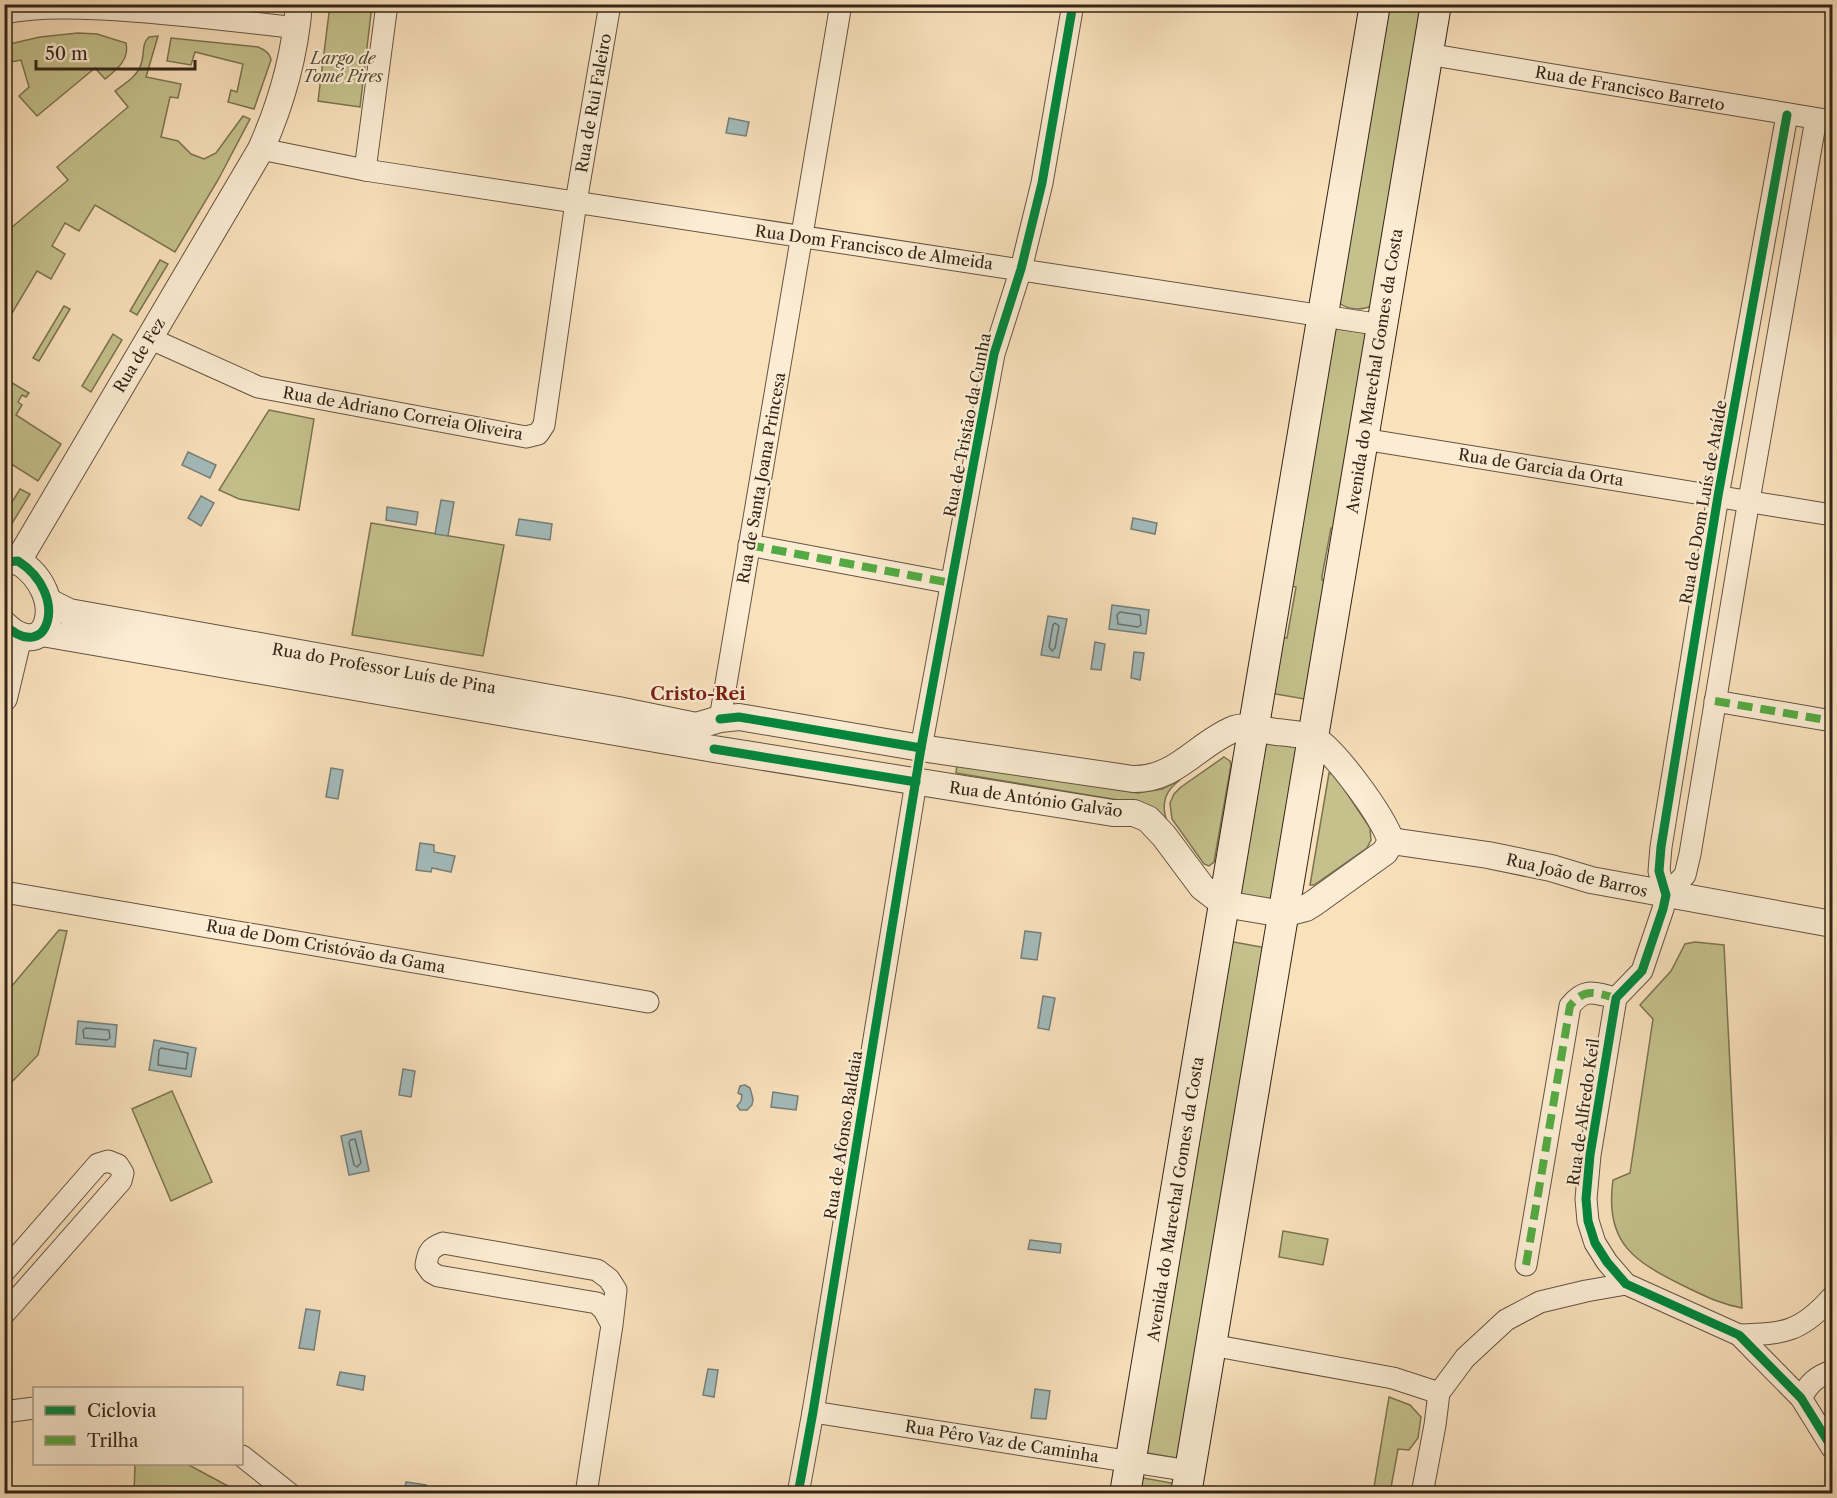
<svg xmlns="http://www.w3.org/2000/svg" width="1837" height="1498" font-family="'Libre Caslon Text',serif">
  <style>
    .green { fill: #c4c18c; stroke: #7c7352; stroke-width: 1.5 }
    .water { fill: #a3bbbb; stroke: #767f7a; stroke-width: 1.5 }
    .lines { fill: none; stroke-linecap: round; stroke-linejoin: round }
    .shore { stroke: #6b706a; stroke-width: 1.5 }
    .minor-casing { stroke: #645442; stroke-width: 23 }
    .tertiary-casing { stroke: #645442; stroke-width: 28 }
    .secondary-casing { stroke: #332519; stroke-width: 32 }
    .minor { stroke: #fbecd3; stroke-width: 21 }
    .tertiary { stroke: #fbecd3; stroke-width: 26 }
    .secondary { stroke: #fbecd3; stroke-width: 30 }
    .quiet { stroke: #54aa42; stroke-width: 8; stroke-dasharray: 15 8; stroke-linecap: butt }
    .cycleway-casing { stroke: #fbecd3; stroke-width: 13 }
    .cycleway { stroke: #00873e; stroke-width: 9 }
    .labels { text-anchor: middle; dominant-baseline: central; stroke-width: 4.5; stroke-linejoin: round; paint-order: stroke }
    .park-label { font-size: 16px; font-style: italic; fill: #574c36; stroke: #fbecd3 }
    .street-label { font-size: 16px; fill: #332519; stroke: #fbecd3 }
    .neighbourhood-label { font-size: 18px; font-weight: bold; fill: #7a1f14; stroke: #fbecd3 }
  </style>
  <rect width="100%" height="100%" fill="#f9e1bc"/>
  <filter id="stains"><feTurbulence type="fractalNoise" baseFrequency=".00333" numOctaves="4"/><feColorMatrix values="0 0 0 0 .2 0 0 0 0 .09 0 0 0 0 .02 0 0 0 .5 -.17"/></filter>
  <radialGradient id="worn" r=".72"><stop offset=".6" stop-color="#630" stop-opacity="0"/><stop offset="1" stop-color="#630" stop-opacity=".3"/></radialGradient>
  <g class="green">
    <polygon points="330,5 372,5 360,107 318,101"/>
    <path d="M1387 5H1424L1373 305C1362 311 1349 310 1339 303Z"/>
    <path d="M78 33 97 34 126 43C130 60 116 70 105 79L95 68 37 116 19 96 29 87 21 60 5 63V45L40 37Z"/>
    <path d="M158 36 146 77 181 84 178 98 170 97 161 137 178 141 191 154 204 159 216 153 243 116 250 119 218 180 175 252 95 205 79 231 65 223 52 246 65 254 51 279 37 271 5 325V221L11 228 68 180 57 167 128 107 115 91C124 84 138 76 141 64 145 54 141 44 149 37Z"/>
    <path d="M171 38 258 47C265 50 270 53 271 60L254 109 228 102 231 90 237 92 243 64 195 52 191 65 167 61Z"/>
    <polygon points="160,260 168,264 137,315 130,311"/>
    <polygon points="64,306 70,309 39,361 33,358"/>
    <polygon points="1331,328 1367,333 1339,529 1331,528 1322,576 1322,580 1330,581 1310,700 1270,693 1279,637 1287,638 1296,587 1288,585"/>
    <polygon points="113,334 122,340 91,392 82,386"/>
    <polygon points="4,378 29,393 26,397 22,395 18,402 22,405 16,415 61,444 38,481 5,460"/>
    <polygon points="269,410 314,419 299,510 239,499 219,490"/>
    <polygon points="20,489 30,494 8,530 5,527 5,514"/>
    <polygon points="371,523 504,545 483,656 352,635"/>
    <polygon points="1262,741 1302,748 1275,901 1236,895"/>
    <polygon points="1224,757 1230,761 1231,765 1214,862 1209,866 1204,864 1172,819 1170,803 1174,794 1181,787"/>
    <path d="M957 764 1138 793 1162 789 1180 780C1163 792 1160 807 1169 826L1130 802 956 773Z"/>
    <polygon points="1329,773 1334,774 1370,828 1371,840 1367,848 1314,885 1310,885"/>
    <polygon points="59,930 67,931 38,1055 5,1089 5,994"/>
    <polygon points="1228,941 1267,948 1182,1459 1142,1452"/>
    <path d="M1695 942 1724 945 1742 1308C1720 1304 1705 1296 1686 1287 1635 1262 1604 1244 1613 1180L1630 1173 1653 1019 1640 1005 1671 971 1685 944Z"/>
    <polygon points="172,1091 212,1182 171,1201 132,1109"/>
    <polygon points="1283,1231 1328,1239 1323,1265 1279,1257"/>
    <polygon points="1389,1397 1410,1405 1421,1417 1418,1438 1409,1450 1398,1449 1390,1493 1373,1493"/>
    <polygon points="135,1464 187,1464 241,1493 134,1493"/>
    <polygon points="1138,1477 1177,1484 1175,1493 1135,1494"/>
  </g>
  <g class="water">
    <polygon points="729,118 749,122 746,136 726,133"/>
    <polygon points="188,452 216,465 210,478 182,465"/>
    <polygon points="201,496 214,503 201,526 188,518"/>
    <polygon points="441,500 454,502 448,536 435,534"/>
    <polygon points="387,507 418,512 416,525 386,520"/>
    <polygon points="1133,518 1157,523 1155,534 1131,529"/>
    <polygon points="519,519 552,524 550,540 516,535"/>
    <polygon points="1112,605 1149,610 1146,634 1109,629"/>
    <polygon points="1048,616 1067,619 1059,658 1041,655"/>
    <polygon points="1095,642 1105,644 1101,670 1091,669"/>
    <polygon points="1134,652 1144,653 1140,680 1131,678"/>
    <polygon points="331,768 343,770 338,799 326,797"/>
    <polygon points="420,843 434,845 434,852 455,856 451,872 432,868 431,872 416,870"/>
    <polygon points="1025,931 1041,933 1037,960 1021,958"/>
    <polygon points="1043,996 1055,998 1049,1030 1038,1028"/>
    <polygon points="78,1021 117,1025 115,1047 76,1044"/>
    <polygon points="154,1040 196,1048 191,1077 149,1070"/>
    <polygon points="403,1069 415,1071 411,1097 399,1095"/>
    <polygon points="745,1085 750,1088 753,1099 752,1105 747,1110 740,1110 737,1106 741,1101 742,1095 738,1093 740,1086"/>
    <polygon points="773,1092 798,1096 796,1110 771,1107"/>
    <polygon points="361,1131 369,1171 349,1175 341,1136"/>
    <polygon points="1030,1240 1061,1244 1060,1253 1028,1249"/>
    <polygon points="306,1309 320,1311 314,1350 299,1348"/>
    <polygon points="708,1369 718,1370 714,1397 703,1395"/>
    <polygon points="340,1372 365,1376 363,1390 337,1385"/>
    <polygon points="1035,1389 1050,1391 1046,1419 1031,1418"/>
    <polygon points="406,1482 426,1485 425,1493 404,1493"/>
  </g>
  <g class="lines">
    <g class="shore">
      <polygon points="1120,612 1140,615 1141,625 1138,627 1118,624 1117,615"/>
      <polygon points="1055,623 1059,626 1055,648 1052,651 1049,647 1053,625"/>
      <polygon points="86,1028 109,1030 110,1038 107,1040 84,1038 83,1030"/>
      <polygon points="161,1048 188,1053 186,1069 158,1065 159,1050"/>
      <polygon points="355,1139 361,1163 357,1167 354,1165 349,1143 350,1140"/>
    </g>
    <defs>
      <g id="minor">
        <path d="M4 13C42 6 81 8 119 10 178 14 238 21 297 28"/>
        <polyline points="1427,54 1832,121"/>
        <polyline points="1787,115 1718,496 1661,847 1659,871 1666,895 1663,909 1642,971 1616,998 1590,1155 1586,1199 1588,1221 1595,1243 1607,1262 1626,1284 1739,1335 1801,1398 1832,1448"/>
        <polyline points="261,149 365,170 387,4"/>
        <polyline points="365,170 1382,325"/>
        <polyline points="149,338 258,387 526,437 538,434 544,425 576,202 610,4"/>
        <polyline points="1363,439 1832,515"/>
        <polyline points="749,545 951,583"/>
        <polyline points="1715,701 1832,721"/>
        <polyline points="720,719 841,4"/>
        <polyline points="921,748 994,354 1021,269 1042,183 1073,4"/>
        <polyline points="4,892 648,1002"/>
        <polyline points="1666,895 1685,875 1690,854 1745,523 1816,119"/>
        <path d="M1526 1265 1570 1006C1585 987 1594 993 1616 998"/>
        <polyline points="4,1272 98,1164 108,1161 118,1165 123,1173 121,1181 4,1314"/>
        <path d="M1739 1335C1784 1334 1801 1332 1832 1297"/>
        <polyline points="1211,1345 1393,1378 1439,1393"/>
        <path d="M1801 1398C1809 1383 1817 1376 1832 1371"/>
        <polyline points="4,1412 34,1408"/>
        <polyline points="813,1412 1190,1471"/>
        <polyline points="242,1456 290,1494"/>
        <path d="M586 1494 612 1325 616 1290 609 1279 597 1270 443 1243C430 1248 428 1252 426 1265L431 1272 438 1276 597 1303 604 1310 612 1325"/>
        <polyline points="798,1494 813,1412 916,782"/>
        <polyline points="1422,1494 1435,1425 1439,1393 1465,1358 1506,1320 1540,1302 1586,1291 1626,1284"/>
      </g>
      <g id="tertiary">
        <path d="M18 561 261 149C282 102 295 56 299 4"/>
        <path d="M4 562 18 561C71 595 48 667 4 624"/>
        <path d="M42 633 714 749 1113 813H1134L1148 819 1164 836 1202 887 1224 904 1283 914 1306 908 1314 903 1385 852 1391 841C1382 815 1338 755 1315 739 1307 734 1281 733 1270 731 1259 729 1245 725 1234 729 1197 744 1176 780 1133 779L921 748 739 717 720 719 696 726 618 710 69 612 49 602"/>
        <polyline points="4,698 19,635"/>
        <polyline points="1391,841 1488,855 1551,868 1591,880 1832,924"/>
      </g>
      <g id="secondary">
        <polyline points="1125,1494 1375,4"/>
        <polyline points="1186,1494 1436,4"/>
      </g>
    </defs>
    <use href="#minor" class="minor-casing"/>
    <use href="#tertiary" class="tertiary-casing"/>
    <use href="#secondary" class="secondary-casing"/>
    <use href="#minor" class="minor"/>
    <use href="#tertiary" class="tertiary"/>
    <use href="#secondary" class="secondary"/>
    <g class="quiet">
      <polyline points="749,545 951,583"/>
      <polyline points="1715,701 1832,721"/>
      <path d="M1526 1265 1570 1006C1585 987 1594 993 1616 998"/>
    </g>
    <defs>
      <g id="cycleway">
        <polyline points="1787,115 1718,496 1661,847 1659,871 1666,895 1663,909 1642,971 1616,998 1590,1155 1586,1199 1588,1221 1595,1243 1607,1262 1626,1284 1739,1335 1801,1398 1832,1448"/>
        <path d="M4 562 18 561C71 595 48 667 4 624"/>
        <polyline points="720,719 739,717 921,748"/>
        <polyline points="714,749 916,782"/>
        <polyline points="798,1494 813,1412 921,748 973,466 994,354 1021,269 1042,183 1073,4"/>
      </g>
    </defs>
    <use href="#cycleway" class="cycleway-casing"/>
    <use href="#cycleway" class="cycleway"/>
  </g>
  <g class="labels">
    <g class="park-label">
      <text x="343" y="58">Largo de<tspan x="343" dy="18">Tomé Pires</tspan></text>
    </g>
    <g class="street-label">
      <text transform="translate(1630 88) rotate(10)">Rua de Francisco Barreto</text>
      <text transform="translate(593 103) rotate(-80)">Rua de Rui Faleiro</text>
      <text transform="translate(874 247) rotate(8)">Rua Dom Francisco de Almeida</text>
      <text transform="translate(139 355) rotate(-59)">Rua de Fez</text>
      <text transform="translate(1374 371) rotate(-81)">Avenida do Marechal Gomes da Costa</text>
      <text transform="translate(403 413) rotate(10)">Rua de Adriano Correia Oliveira</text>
      <text transform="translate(967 425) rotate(-79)">Rua de Tristão da Cunha</text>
      <text transform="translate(1541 467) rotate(9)">Rua de Garcia da Orta</text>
      <text transform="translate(761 478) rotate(-80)">Rua de Santa Joana Princesa</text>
      <text transform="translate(1703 502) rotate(-80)">Rua de Dom Luís de Ataíde</text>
      <text transform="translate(384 668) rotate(10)">Rua do Professor Luís de Pina</text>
      <text transform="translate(1036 799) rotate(8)">Rua de António Galvão</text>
      <text transform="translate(1577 875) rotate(13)">Rua João de Barros</text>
      <text transform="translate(326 946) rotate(10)">Rua de Dom Cristóvão da Gama</text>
      <text transform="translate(1583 1112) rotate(-82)">Rua de Alfredo Keil</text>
      <text transform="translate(843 1135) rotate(-81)">Rua de Afonso Baldaia</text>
      <text transform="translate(1175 1199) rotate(-81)">Avenida do Marechal Gomes da Costa</text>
      <text transform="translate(1002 1441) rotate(9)">Rua Pêro Vaz de Caminha</text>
    </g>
    <g class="neighbourhood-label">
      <text x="698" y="694">Cristo-Rei</text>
    </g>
  </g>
  <rect width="1837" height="1498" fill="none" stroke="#f9e1bc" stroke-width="24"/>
  <rect x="6" y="6" width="1825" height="1486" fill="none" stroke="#332519" stroke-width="3"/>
  <rect x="12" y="12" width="1813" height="1474" fill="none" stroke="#332519" stroke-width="1.5"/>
  <rect x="33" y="1387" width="210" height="78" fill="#fbecd3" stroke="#ab9c89" stroke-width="1.5"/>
  <rect x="45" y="1406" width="30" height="9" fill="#00873e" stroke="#ab9c89" stroke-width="1.5"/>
  <text x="87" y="1417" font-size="18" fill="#332519">Ciclovia</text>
  <rect x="45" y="1436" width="30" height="9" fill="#54aa42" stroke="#ab9c89" stroke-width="1.5"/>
  <text x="87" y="1447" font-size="18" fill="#332519">Trilha</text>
  <path d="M36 60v9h159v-9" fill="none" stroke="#332519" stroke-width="3"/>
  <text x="45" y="60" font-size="18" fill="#332519" stroke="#fbecd3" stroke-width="4.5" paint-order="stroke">50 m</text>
  <rect width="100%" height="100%" filter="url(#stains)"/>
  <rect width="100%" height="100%" fill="url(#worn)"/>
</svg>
